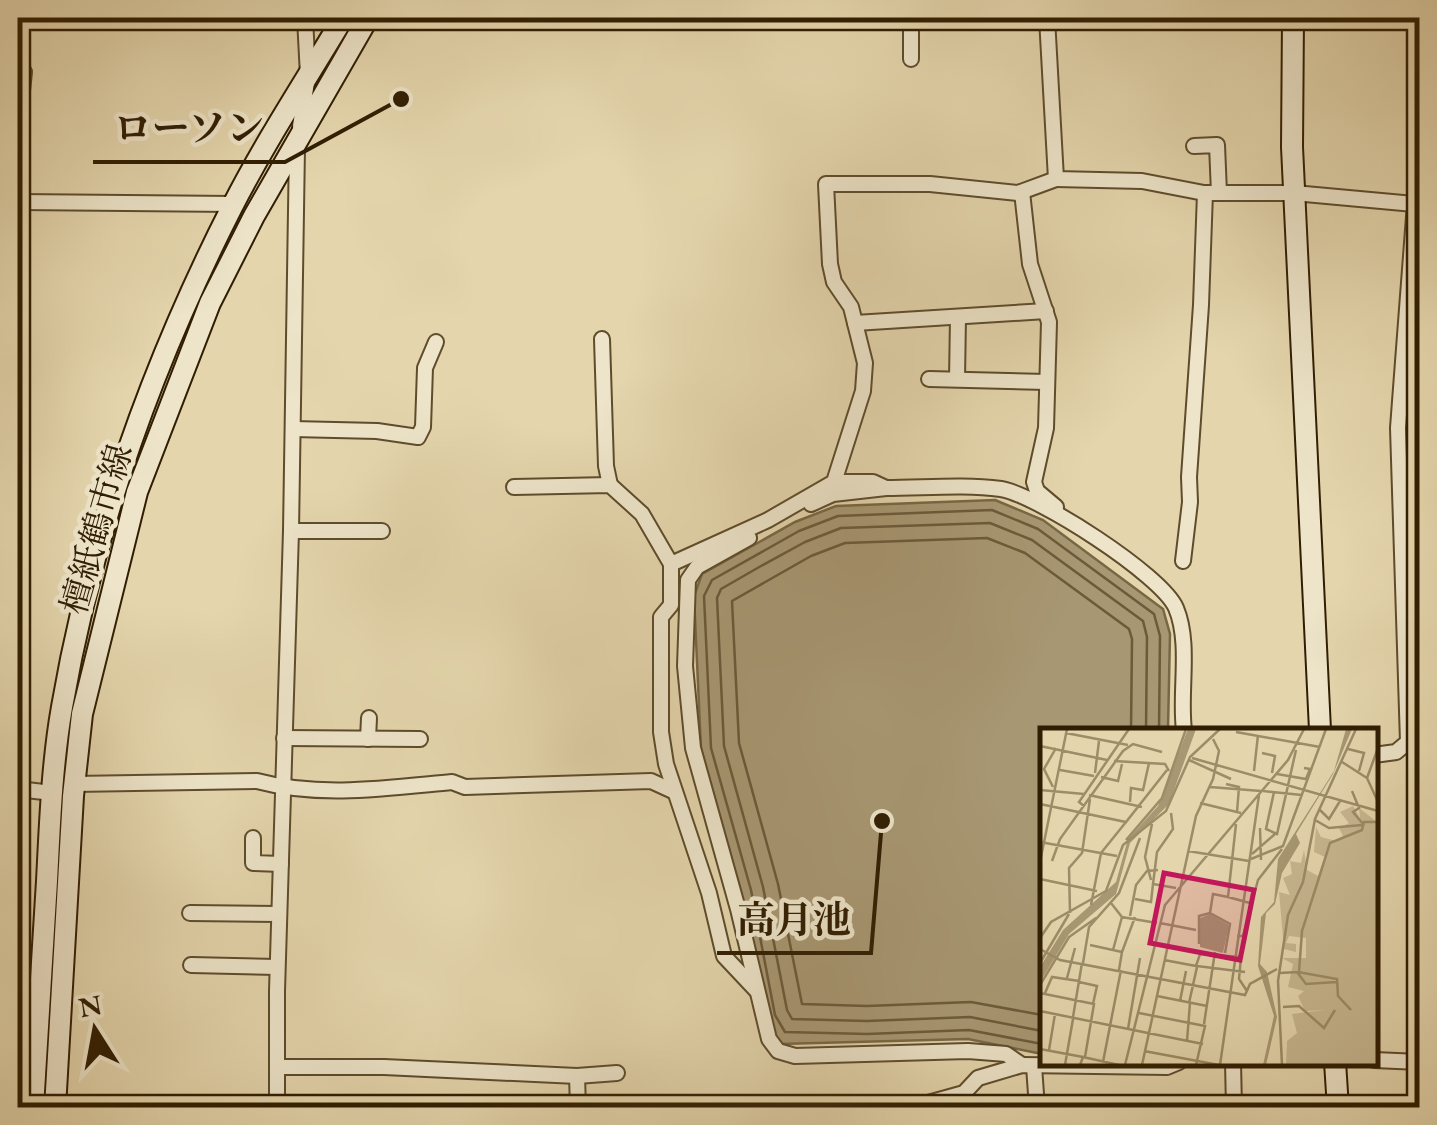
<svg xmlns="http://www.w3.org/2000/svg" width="1437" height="1125" font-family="'EB Garamond','Noto Serif JP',serif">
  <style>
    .water { fill: #a79772; stroke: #786745; stroke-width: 2.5 }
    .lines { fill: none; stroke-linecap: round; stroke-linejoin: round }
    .shore { stroke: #6c5a3a; stroke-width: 2.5 }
    .street-casing { stroke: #5e4c2c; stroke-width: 18 }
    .secondary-casing { stroke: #311e02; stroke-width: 24 }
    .street { stroke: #ede4c9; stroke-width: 14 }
    .secondary { stroke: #ede4c9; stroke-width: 20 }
    .labels { text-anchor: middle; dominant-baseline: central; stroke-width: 9; stroke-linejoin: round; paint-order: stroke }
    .street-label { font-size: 35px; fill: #311e02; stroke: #ede4c9 }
    .inset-road { fill: none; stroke: #9c8c68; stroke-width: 2.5 }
    .view { fill: #c2185b; fill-opacity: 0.15; stroke: #c2185b; stroke-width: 5 }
    .inset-edge { fill: none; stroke: #311e02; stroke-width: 5 }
    .leader { fill: none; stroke: #311e02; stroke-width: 4 }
    .callout-dot { fill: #311e02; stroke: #ede4c9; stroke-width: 4 }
    .callout-label { font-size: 38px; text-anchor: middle; font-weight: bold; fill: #311e02; stroke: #ede4c9; stroke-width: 9; stroke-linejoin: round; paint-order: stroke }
  </style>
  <rect width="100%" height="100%" fill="#e4d5ac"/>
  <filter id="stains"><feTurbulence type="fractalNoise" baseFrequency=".002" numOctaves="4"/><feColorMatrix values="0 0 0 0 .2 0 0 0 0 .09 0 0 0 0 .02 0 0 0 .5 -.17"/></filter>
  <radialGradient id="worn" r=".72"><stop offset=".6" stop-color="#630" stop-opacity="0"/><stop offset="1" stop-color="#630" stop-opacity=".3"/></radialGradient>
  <polygon class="water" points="995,500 1043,520 1163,609 1170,634 1168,730 1042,730 1042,1054 968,1039 780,1044 766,1019 741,892 701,749 694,596 702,574 795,522 836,506"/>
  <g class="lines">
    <g class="shore">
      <polyline points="1042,1015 971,1002 867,1006 802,1004 778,884 739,743 732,601 811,556 845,543 987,538 1025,553 1129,629 1132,639 1131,730"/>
      <polyline points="1042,1031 970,1017 867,1021 792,1019 787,1010 763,887 724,746 717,598 721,589 761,566 805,542 841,528 990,523 1032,540 1143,621 1147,637 1146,730"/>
      <polyline points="1042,1044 969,1030 867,1034 785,1032 775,1015 751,890 711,748 704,596 712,580 799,531 838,516 992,510 1038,529 1154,614 1160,636 1159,730"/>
    </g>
    <defs>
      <g id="street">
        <polyline points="911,18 911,59"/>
        <polyline points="1047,18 1056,179 1142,181 1204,193 1294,193 1414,204"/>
        <polyline points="18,64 24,72 18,128"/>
        <polyline points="300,126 308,76 305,18"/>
        <polyline points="1194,146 1217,145 1219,193"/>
        <polyline points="1022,192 1030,264 1049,322 1046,428 1034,482 1037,491 1056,507"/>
        <polyline points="18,202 234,204"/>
        <polyline points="855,323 1046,311"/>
        <polyline points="602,339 606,466 610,485"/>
        <polyline points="929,379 1047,382"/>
        <polyline points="957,379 958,317"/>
        <polyline points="293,429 377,431 418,437 423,427 425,368 436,342"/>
        <path d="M834 482H873L886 488C924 488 964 484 1001 489 1037 495 1162 575 1176 608 1191 644 1179 692 1184 730"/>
        <polyline points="514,487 610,485 642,514 671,564"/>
        <polyline points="811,504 833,494 886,488"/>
        <polyline points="291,531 382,531"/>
        <polyline points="749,538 697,567 688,580 685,666 693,748 738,909 769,1039 778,1051 795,1056 968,1051 1006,1054 1022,1065"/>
        <polyline points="1183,561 1190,502 1189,477 1201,305 1205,193"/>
        <polyline points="284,738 420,739"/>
        <polyline points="368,739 369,718"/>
        <polyline points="1374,755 1396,752 1408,742 1398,428 1420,137"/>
        <path d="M74 784 257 781C320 798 388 788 452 782L465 787 651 781 675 792"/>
        <polyline points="18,789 52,793"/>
        <polyline points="253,838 253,863 281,864"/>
        <polyline points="190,913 279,914"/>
        <polyline points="191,965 277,967"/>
        <polyline points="756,990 724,956 709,893 666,764 661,732 661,617 671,605 671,564 768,520 834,482 863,391 865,363 851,307 834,282 830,264 826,184 930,184 1018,193 1056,179"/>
        <polyline points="1374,1060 1420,1062"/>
        <polyline points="1233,1062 1234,1108"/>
        <polyline points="1034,1066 1037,1108"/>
        <polyline points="278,1067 384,1067 577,1076 617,1073"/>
        <polyline points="577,1076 578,1108"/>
        <polyline points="277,1108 277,991 291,531 297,147"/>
        <polyline points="910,1108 964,1093 978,1078 1022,1065 1167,1067 1179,1062"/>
      </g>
      <g id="secondary">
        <polyline points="1293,18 1292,147 1320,730"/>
        <polyline points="1335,1062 1338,1108"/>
        <path d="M33 1108C38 1032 42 956 47 881 50 823 52 764 62 707 92 533 152 364 232 207 265 142 306 80 343 18"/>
        <polyline points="55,1108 73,796 82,714 137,492 210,303 254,216 368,18"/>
      </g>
    </defs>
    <use href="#street" class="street-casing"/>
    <use href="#secondary" class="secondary-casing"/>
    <use href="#street" class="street"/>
    <use href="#secondary" class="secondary"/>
  </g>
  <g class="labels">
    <g class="street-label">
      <text transform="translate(96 529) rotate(-74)">檀紙鶴市線</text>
    </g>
  </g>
  <g transform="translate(1040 728)">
    <rect width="338" height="338" fill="#e4d5ac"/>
    <path d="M313 78 320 90 319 80 337 94V337H246L247 313 257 305 252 286 284 282 265 283 258 268 264 263 248 259 253 236 242 230H266V210L249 208 246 215 256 216V224L244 221 239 164 250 167 243 150 252 146 250 133 261 135 264 122 267 142 278 148 285 129 274 124 276 99 281 109 296 113 303 108 299 100 309 95 300 84Z" fill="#c6b68f"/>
    <path d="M148 1H156L129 76 90 115 76 166 29 206 0 254V239L23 202 76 154 88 111 118 78ZM306 1H312L293 46 256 106 260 115 242 145 235 176 226 185 220 236 227 244 237 289 226 337H223L234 288 218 238 221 189 234 174 238 131 294 43ZM170 186 189 197 183 225 160 219V190Z" fill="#a79772"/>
    <path class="inset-road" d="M196 4 280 19M26 5 88 17M0 18 67 32M308 21 324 25 319 43M222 25 235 28 232 45M152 30 338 83M149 32 191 51M74 33 125 36 129 43M302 34 327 50 338 74M20 42 54 48M214 43 218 7M55 45 59 13M237 46 266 51 270 41 264 40M61 49 78 53 82 36M327 50 338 20M186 56 199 59 197 84M13 59 4 41 16 20M170 59 221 63M0 62 44 66M223 63 262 67M312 63 319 80 313 84 323 96M234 64 226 101 237 106 256 22M49 67 102 79M90 74 91 60 103 62 109 35M160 75 201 85M0 76 86 94 127 42M44 78 39 74 89 1M280 82 289 91 300 73M131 85 133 101 117 124 113 156 136 160M275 92 289 100 322 97M196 96 188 169 210 175M220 100 221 132M86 112 122 70 146 1M0 114 77 128M148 123 209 133M212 126 235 106M211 131 243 118 286 1M12 133 20 111 83 23 93 16 122 24M0 134 27 1M0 151 57 163M111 152 105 129 112 96M95 171 111 174 113 156M71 175 82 189 117 195M51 177 61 125 86 94M30 185 29 140 42 125 50 71M170 185 190 196 185 225M90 188 96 157 107 143 118 142M120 195 156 202M197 208H203L218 152 242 121M0 210 11 194 66 163 83 117 126 83 150 29 180 1M159 216V188L170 185 173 166 188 169M50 217 82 224 79 242M0 221 20 232 205 267 210 256 237 241M73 222 82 189M82 224 95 189M124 232 156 238 160 226 201 229 199 251 207 263M0 235 29 186M43 235 49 199 79 165 100 110M157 238 205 244M257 244 266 256 297 254M258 244 297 251 298 268 311 282M239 245 259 244 262 203 290 115 322 102 324 94H338M27 250 35 220M39 254 57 258 53 276M0 257 29 209 56 190M0 265 54 276 45 329M5 265 12 249 39 253M117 268 167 278M140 273 146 243M149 275 157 239M243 279 259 278 284 300 295 282M0 283 108 305M99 285 165 298 156 337M33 289 42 235M164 296 175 224M70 298 81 242M88 301 100 230M108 305 163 316M147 313 150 275M0 321 43 329M9 322 15 286M104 323 179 337M63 334 70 298M25 337 33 291M40 337 43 329 79 337M85 337 125 177 248 32 264 1M102 337 156 88 173 51 179 23 173 11M180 337 219 67M242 337 238 253 248 187 263 154 275 91 316 1"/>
    <path class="view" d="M124 145 214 162 200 232 110 215Z"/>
    <rect width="338" height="338" class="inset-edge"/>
  </g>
  <path class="leader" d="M401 99L285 162H93M882 821L871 953H717"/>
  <g class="callout-dot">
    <circle cx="401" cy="99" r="10"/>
    <circle cx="882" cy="821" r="10"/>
  </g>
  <g class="callout-label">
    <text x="189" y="141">ローソン</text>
    <text x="794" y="933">高月池</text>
  </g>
  <rect width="1437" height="1125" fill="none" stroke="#e4d5ac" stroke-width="60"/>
  <rect x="20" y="20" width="1397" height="1085" fill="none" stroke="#311e02" stroke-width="5"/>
  <rect x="30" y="30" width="1377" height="1065" fill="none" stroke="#311e02" stroke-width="2.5"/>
  <g transform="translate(95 1030) rotate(349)" stroke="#ede4c9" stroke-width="8" paint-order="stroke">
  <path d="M0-8L18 38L0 25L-18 38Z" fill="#311e02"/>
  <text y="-15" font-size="28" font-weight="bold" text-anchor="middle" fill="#311e02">N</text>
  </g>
  <rect width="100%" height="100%" filter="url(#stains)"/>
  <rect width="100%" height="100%" fill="url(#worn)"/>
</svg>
